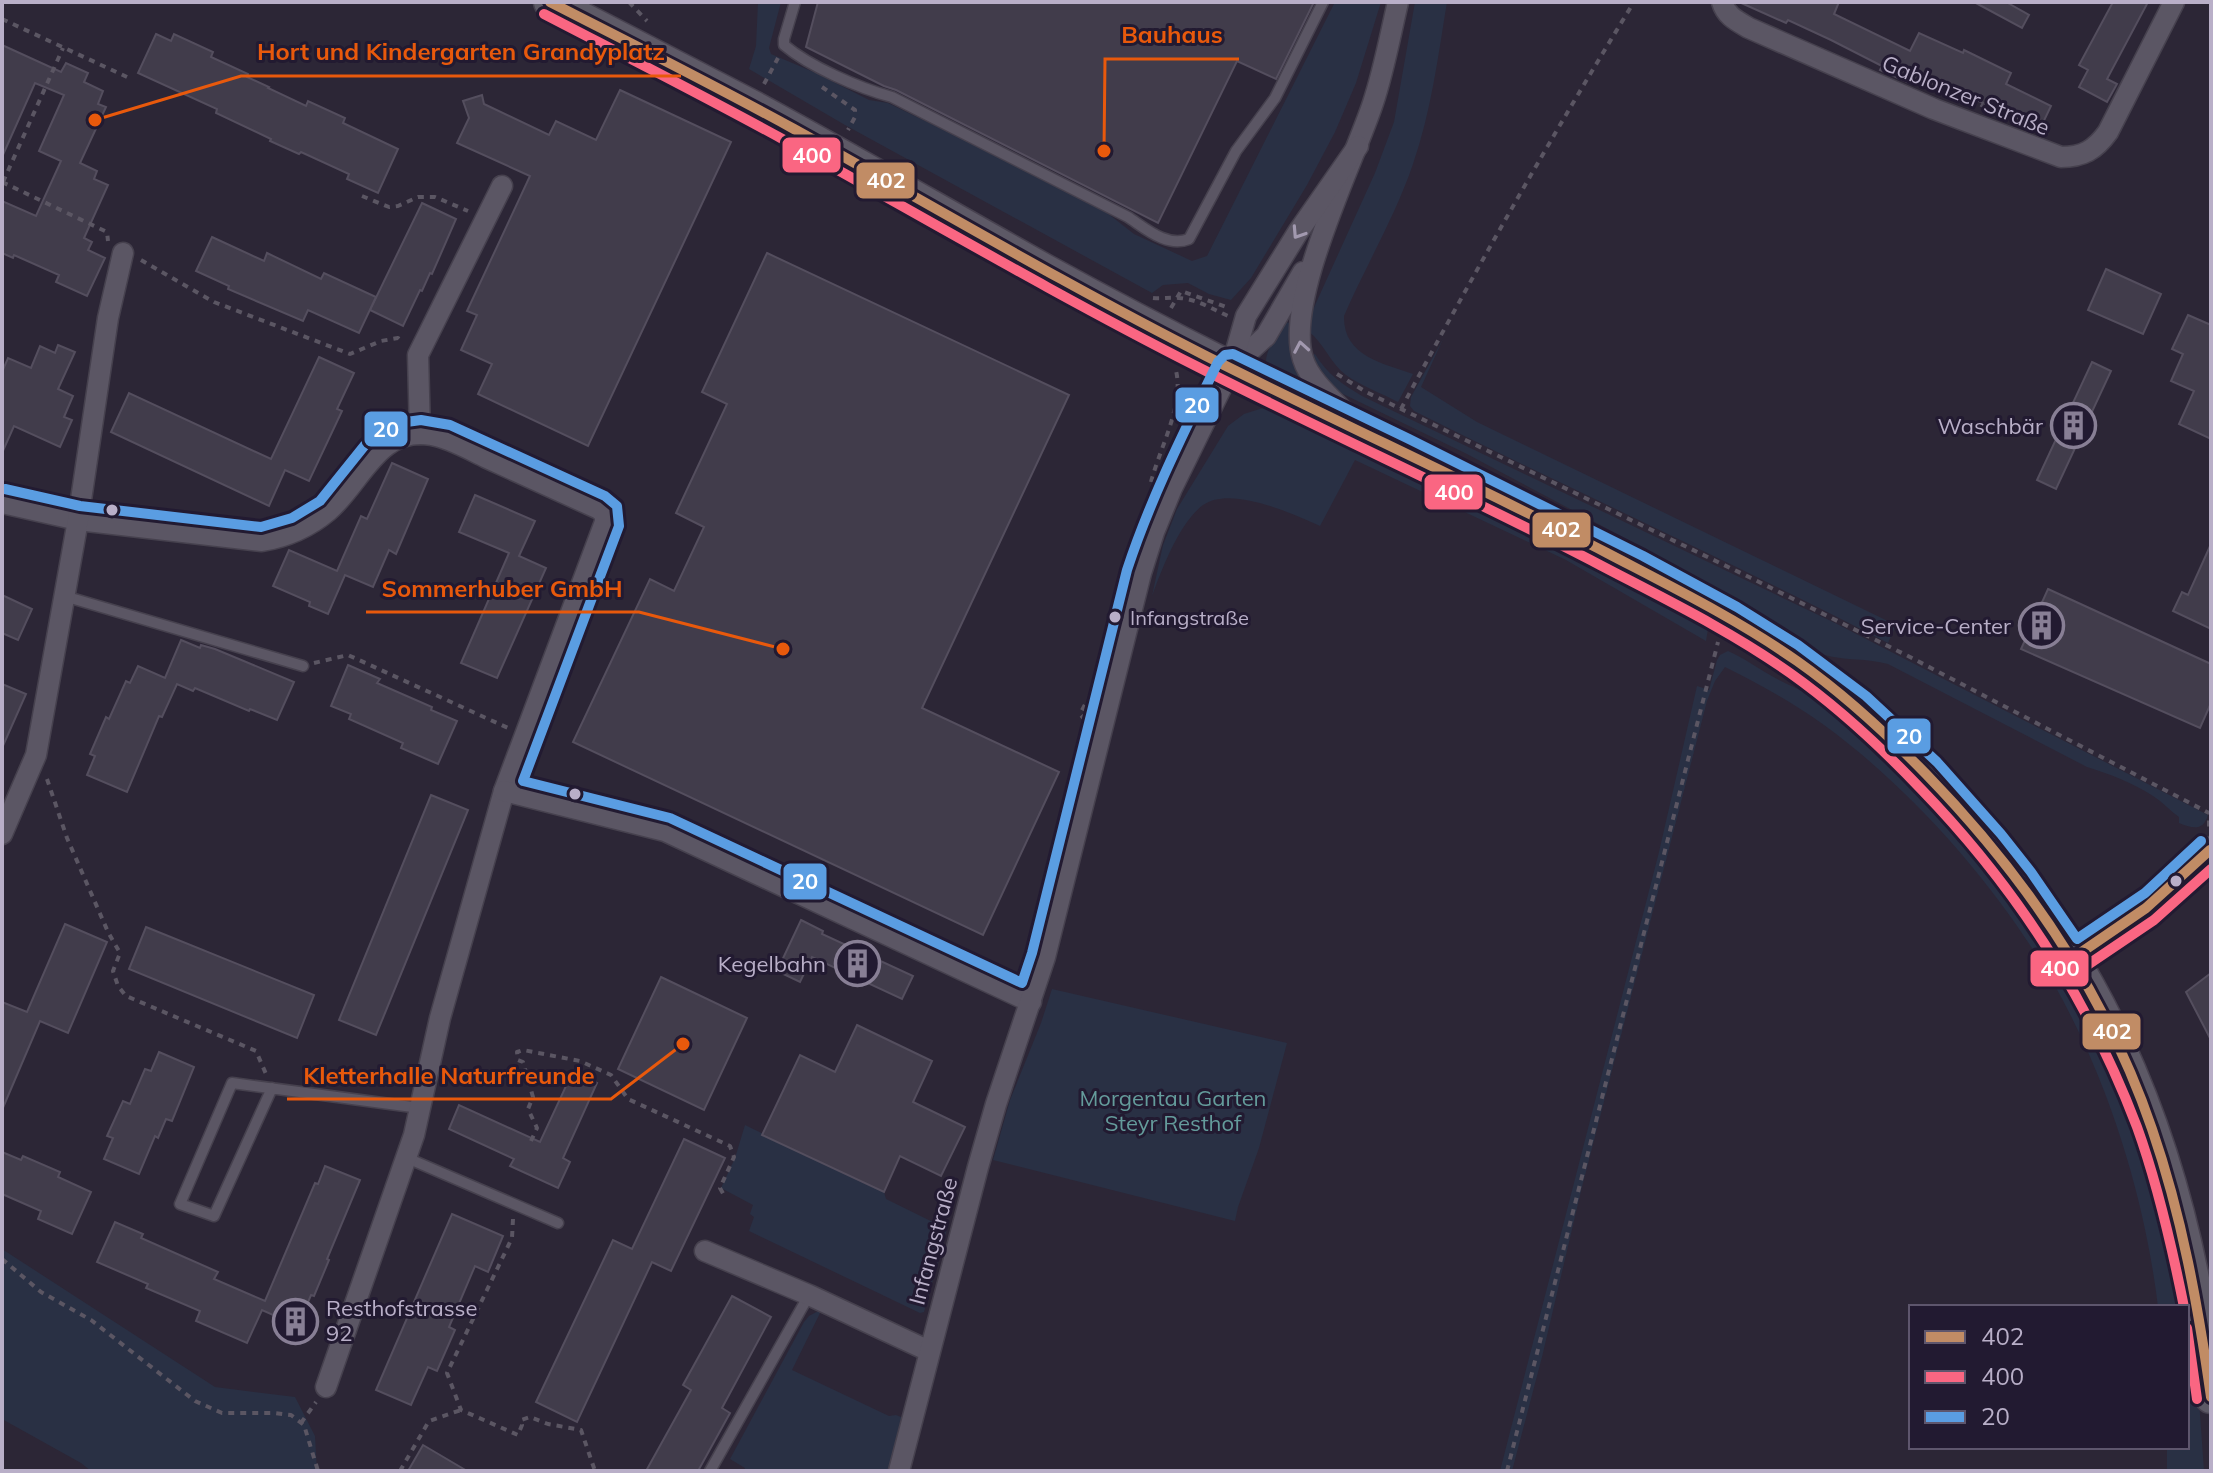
<svg xmlns="http://www.w3.org/2000/svg" width="2213" height="1473" font-family="Mulish,sans-serif">
  <style>
    .green { fill: #293044 }
    .building { fill: #413c4b; stroke: #544e5e; stroke-width: 2 }
    .lines { fill: none; stroke-linecap: round; stroke-linejoin: round }
    .service-casing { stroke: #46414e; stroke-width: 13 }
    .minor-casing { stroke: #46414e; stroke-width: 23 }
    .tertiary-casing { stroke: #46414e; stroke-width: 27 }
    .primary-casing { stroke: #47414f; stroke-width: 35 }
    .path { stroke: #5b5663; stroke-width: 4; stroke-dasharray: 6 6; stroke-linecap: butt }
    .service { stroke: #5b5664; stroke-width: 10 }
    .minor { stroke: #5b5664; stroke-width: 20 }
    .tertiary { stroke: #5b5664; stroke-width: 24 }
    .primary { stroke: #5d5966; stroke-width: 32 }
    .bus-1-casing { stroke: #221a31; stroke-width: 16 }
    .bus-2-casing { stroke: #221a31; stroke-width: 16 }
    .bus-3-casing { stroke: #221a31; stroke-width: 16 }
    .bus-1 { stroke: #c18c65; stroke-width: 10 }
    .bus-2 { stroke: #fa6682; stroke-width: 10 }
    .bus-3 { stroke: #5a9de2; stroke-width: 10 }
    .oneway { stroke: #a299af }
    .bus-dot { fill: #b9afc8; stroke: #221a31; stroke-width: 3 }
    .labels { text-anchor: middle; dominant-baseline: central; stroke-width: 6; stroke-linejoin: round; paint-order: stroke }
    .bus-label { font-size: 20px; fill: #b9afc8; stroke: #221a31; text-anchor: start }
    .street-label { font-size: 22px; fill: #b9afc8; stroke: #221a31 }
    .poi-label { font-size: 22px; fill: #b9afc8; stroke: #221a31; text-anchor: end }
    .park-label { font-size: 22px; fill: #649b9b; stroke: #221a31 }
    .leader { fill: none; stroke: #e8590c; stroke-width: 3 }
    .callout-dot { fill: #e8590c; stroke: #221a31; stroke-width: 3 }
    .callout-label { font-size: 24px; text-anchor: middle; font-weight: bold; fill: #e8590c; stroke: #221a31; stroke-width: 6; stroke-linejoin: round; paint-order: stroke }
    .line-badge { stroke: #221a31; stroke-width: 3 }
    .badge-label { font-size: 22px; text-anchor: middle; font-weight: bold; fill: #fff }
  </style>
  <rect width="100%" height="100%" fill="#2c2636"/>
  <g class="green">
    <polygon points="758,2 781,2 769,48 771,54 816,73 869,100 888,103 958,137 1106,212 1134,234 1192,261 1207,256 1335,2 1381,2 1356,83 1335,132 1307,185 1251,278 1231,300 1209,294 1188,283 1163,285 1152,293 845,125 749,69 756,46"/>
    <path d="M1415 2H1447C1438 57 1431 112 1413 164 1395 217 1366 265 1344 316 1343 356 1382 363 1413 374L1398 402C1381 393 1361 386 1346 375 1330 363 1324 343 1308 331L1311 314 1375 173 1394 122Z"/>
    <path d="M1285 322 1290 323 1291 351 1301 377V381L1297 382 1266 366C1264 351 1277 335 1285 322Z"/>
    <path d="M1443 339 1421 387 1477 422 1896 625 1888 643C1732 562 1572 490 1414 411L1410 406 1411 397Z"/>
    <path d="M1315 354C1327 374 1342 384 1362 396L1835 623 2208 815C2203 832 2192 828 2179 823V817C2170 811 2163 802 2153 796 2133 783 2110 774 2087 767L1888 664C1867 658 1846 661 1824 655L1742 603 1677 566 1467 454 1343 394C1328 384 1320 372 1311 356Z"/>
    <path d="M1263 408 1285 415 1388 465 1587 564 1708 629 1706 641 1566 560 1355 460 1320 526C1293 514 1231 485 1203 505 1179 523 1162 569 1152 596L1163 545 1177 509 1228 426 1244 414Z"/>
    <path d="M1728 651C1742 657 1756 667 1770 675 1785 684 1803 690 1818 700 1845 718 1868 742 1892 763 2007 872 2110 1026 2156 1179 2168 1219 2179 1261 2187 1302 2197 1358 2200 1415 2204 1471H2167V1447H2187V1307H2158C2145 1198 2109 1082 2055 986 2001 890 1912 789 1824 725 1792 702 1759 684 1725 667L1715 681 1707 701 1581 1191 1542 1357 1512 1471H1500L1659 852 1697 686 1709 690 1717 660 1720 655Z"/>
    <polygon points="1052,989 1287,1043 1259,1148 1238,1207 1235,1221 993,1160 1010,1100 1041,1023"/>
    <polygon points="745,1125 884,1192 886,1199 947,1229 924,1312 920,1313 749,1231 754,1217 750,1214 753,1205 721,1188 735,1158"/>
    <polygon points="2,1249 215,1387 295,1397 315,1436 317,1471 91,1471 81,1463 2,1419"/>
    <polygon points="822,1309 792,1370 889,1416 896,1415 906,1419 893,1471 744,1471 745,1468 730,1459 804,1322 809,1316"/>
  </g>
  <g class="building">
    <polygon points="818,2 1314,2 1276,79 1237,61 1158,223 896,90 884,86 806,47"/>
    <polygon points="1739,2 1839,2 1834,14 1910,51 1919,33 1963,53 1964,50 2011,73 2006,84 2051,106 2040,129 2004,112 2002,117 1981,106 1983,103 1937,81 1934,88 1909,77 1907,82 1880,70 1882,66 1831,40 1788,20 1786,23"/>
    <polygon points="1974,2 2006,2 2029,15 2022,28"/>
    <polygon points="2113,2 2148,2 2107,79 2117,84 2107,102 2079,87 2088,70 2079,65"/>
    <polygon points="156,34 171,41 174,34 213,52 211,57 248,74 247,77 269,87 268,88 306,106 308,101 345,118 343,123 398,149 378,193 347,179 349,174 301,152 299,154 270,141 271,139 216,113 217,109 138,73"/>
    <polygon points="2,45 61,72 66,63 88,73 84,82 103,91 98,104 106,107 80,163 97,171 94,179 108,185 84,238 92,242 88,250 105,258 87,296 56,282 59,275 14,255 13,258 2,253 2,201 36,216 61,161 39,151 64,95 35,83 2,157"/>
    <polygon points="620,90 731,142 588,446 478,394 492,364 461,350 477,315 467,311 530,176 457,143 469,118 463,101 482,95 484,104 549,135 556,121 596,140"/>
    <polygon points="422,203 456,219 432,274 430,273 422,291 420,290 403,326 370,310"/>
    <polygon points="212,237 264,261 267,253 321,279 324,273 376,297 359,333 308,310 303,321 228,289 229,286 196,271"/>
    <polygon points="767,253 1069,395 922,708 1059,772 983,935 573,742 650,579 674,591 704,527 676,513 727,404 702,392"/>
    <polygon points="2106,269 2161,294 2143,334 2088,310"/>
    <polygon points="2188,315 2211,325 2211,439 2179,424 2194,391 2171,381 2183,354 2172,349"/>
    <polygon points="58,345 75,352 58,389 73,396 64,417 72,420 60,447 14,426 2,453 2,372 8,358 31,368 40,346 55,353"/>
    <polygon points="319,357 354,373 337,409 342,411 309,481 285,470 269,506 111,432 129,393 271,459"/>
    <polygon points="2092,362 2111,371 2056,489 2037,480"/>
    <polygon points="392,463 428,479 396,554 389,550 373,587 345,575 328,614 309,606 310,602 273,586 289,550 337,571 361,516 367,519"/>
    <polygon points="475,495 535,521 519,556 546,568 497,678 461,663 509,553 459,532"/>
    <polygon points="2211,544 2211,629 2173,611 2182,592 2188,595"/>
    <polygon points="2048,589 2211,664 2211,703 2200,728 2021,649"/>
    <polygon points="2,595 32,609 18,640 2,633"/>
    <polygon points="181,640 200,648 201,645 215,649 294,682 277,720 250,709 249,711 195,688 193,691 177,684 162,717 159,716 127,792 87,775 95,756 90,754 106,717 109,719 126,681 130,683 138,666 165,678"/>
    <polygon points="348,665 380,679 377,683 432,707 431,710 457,721 438,764 401,748 403,743 349,719 351,714 331,706"/>
    <polygon points="2,684 26,694 2,748"/>
    <polygon points="431,795 468,810 376,1035 339,1020"/>
    <polygon points="801,920 823,931 822,934 913,976 902,999 812,957 800,982 777,971"/>
    <polygon points="65,924 107,942 68,1033 40,1021 2,1110 2,1002 27,1012"/>
    <polygon points="146,927 314,995 297,1038 129,969"/>
    <polygon points="2211,973 2211,1040 2186,992"/>
    <polygon points="661,977 747,1018 704,1110 618,1069"/>
    <polygon points="857,1025 932,1061 913,1102 965,1127 941,1176 900,1156 884,1192 762,1135 800,1055 835,1072"/>
    <polygon points="159,1052 194,1067 172,1121 166,1119 158,1138 155,1136 139,1174 104,1159 113,1138 107,1136 123,1101 130,1104 145,1069 151,1071"/>
    <polygon points="573,1071 597,1083 563,1158 570,1162 558,1188 510,1166 514,1159 449,1129 459,1105 540,1142"/>
    <polygon points="684,1139 725,1158 671,1271 652,1262 577,1422 536,1402 613,1240 632,1249"/>
    <polygon points="2,1152 21,1160 23,1156 60,1172 58,1177 91,1192 72,1234 38,1219 41,1211 2,1194"/>
    <polygon points="325,1166 360,1180 327,1259 329,1260 314,1296 311,1295 298,1326 262,1310 247,1343 196,1321 200,1311 146,1288 148,1284 97,1262 115,1222 143,1234 141,1238 218,1272 214,1279 265,1301 315,1183 318,1184"/>
    <polygon points="452,1214 503,1236 488,1272 475,1266 449,1327 455,1330 437,1371 428,1367 411,1405 376,1390"/>
    <polygon points="732,1296 771,1317 722,1408 730,1413 698,1471 646,1471 691,1390 683,1385"/>
    <polygon points="423,1445 467,1471 408,1471"/>
  </g>
  <g class="lines">
    <defs>
      <g id="service">
        <path d="M795 2 784 39V45C810 67 859 88 892 97L1128 217C1145 228 1167 248 1189 239L1236 151 1275 98 1323 2"/>
        <polyline points="64,596 303,666"/>
        <polyline points="272,1088 214,1216 180,1204 232,1083 420,1108"/>
        <polyline points="407,1158 558,1223"/>
        <polyline points="710,1471 809,1295"/>
      </g>
      <g id="minor">
        <path d="M1722 2C1726 16 1737 21 1749 28L1934 109 2061 157C2083 157 2095 150 2108 132L2174 2"/>
        <polyline points="1231,368 1266,336 1303,272"/>
        <path d="M1352 420C1336 402 1310 382 1303 359 1284 300 1353 164 1373 103 1384 70 1390 36 1398 2"/>
        <polyline points="420,434 418,355 502,186"/>
        <path d="M2 503 78 520 262 541C286 537 309 527 328 511 361 483 378 426 431 435 450 438 470 450 487 458 525 475 562 492 599 509L605 514V522L504 791 440 1018 414 1135 326 1387"/>
        <polyline points="504,791 665,831 1031,1002"/>
        <polyline points="2,834 36,755 78,520 108,318 123,253"/>
        <polyline points="705,1251 809,1295 929,1351"/>
        <polyline points="899,1471 978,1167 996,1104 1045,957 1141,573 1154,532 1172,488 1231,368 1246,316 1298,232 1358,146"/>
      </g>
      <path id="tertiary" d="M2073 958C2124 927 2171 893 2211 849"/>
      <path id="primary" d="M550 2C618 37 686 72 753 107 851 160 947 216 1044 270 1104 303 1165 335 1227 366 1271 388 1316 409 1361 431 1451 474 1540 518 1628 564 1678 591 1730 616 1778 648 1823 677 1864 713 1902 749 2093 929 2183 1139 2211 1397"/>
    </defs>
    <use href="#service" class="service-casing"/>
    <use href="#minor" class="minor-casing"/>
    <use href="#tertiary" class="tertiary-casing"/>
    <use href="#primary" class="primary-casing"/>
    <g class="path">
      <polyline points="629,2 647,21"/>
      <polyline points="2,19 127,77"/>
      <polyline points="764,84 778,58"/>
      <polyline points="822,87 855,110 855,117 848,130"/>
      <polyline points="2,182 107,232 108,241"/>
      <polyline points="3,182 63,48"/>
      <polyline points="362,196 389,207 398,206 418,197 435,197 468,211"/>
      <polyline points="141,260 214,302 350,354 381,341 398,338 402,342"/>
      <path d="M1153 298C1162 299 1170 297 1179 298 1197 299 1212 309 1228 316"/>
      <polyline points="1171,308 1181,291 1229,308"/>
      <polyline points="1337,374 1366,392 1751,578 1908,656 2209,813 2209,828"/>
      <path d="M1401 409C1475 271 1552 135 1634 2"/>
      <path d="M1151 482C1160 447 1186 402 1175 367"/>
      <polyline points="314,663 348,655 508,728"/>
      <polyline points="1085,720 1080,714 1087,701"/>
      <polyline points="47,779 67,838 108,932 120,953 113,971 118,986 126,996 256,1051 266,1074"/>
      <polyline points="531,1141 537,1128 528,1109 533,1097 523,1062 518,1060 517,1052 523,1050 580,1061 611,1075 628,1099 730,1146 734,1157 720,1188 725,1197"/>
      <polyline points="513,1219 512,1238 447,1373 461,1410 518,1435 522,1425 521,1420 530,1417 548,1424 581,1430 595,1471"/>
      <polyline points="2,1259 41,1292 91,1320 195,1401 222,1413 275,1413 291,1415 304,1425 318,1471"/>
      <polyline points="301,1423 316,1402"/>
      <polyline points="400,1471 429,1421 461,1410"/>
      <polyline points="1507,1471 1718,642"/>
    </g>
    <use href="#service" class="service"/>
    <use href="#minor" class="minor"/>
    <use href="#tertiary" class="tertiary"/>
    <use href="#primary" class="primary"/>
    <defs>
      <g id="bus-1">
        <path d="M550 2C632 44 714 85 794 129 931 205 1066 285 1206 356 1339 423 1475 485 1607 553 1672 587 1737 619 1797 661 1844 694 1886 733 1926 774 2025 876 2106 994 2152 1129 2182 1216 2198 1306 2211 1397"/>
        <polyline points="2073,958 2146,908 2210,850"/>
      </g>
      <g id="bus-2">
        <path d="M544 14C625 56 706 97 786 141 923 217 1058 296 1198 367 1331 435 1468 496 1600 565 1665 599 1731 631 1790 673 1838 707 1881 747 1921 789 2017 888 2088 998 2137 1127 2158 1185 2172 1247 2184 1307"/>
        <polyline points="2080,970 2154,920 2211,869"/>
        <polyline points="2187,1328 2197,1399"/>
      </g>
      <path id="bus-3" d="M5 489 80 506 261 527 292 518 320 501 365 445 380 432 399 423 421 420 450 425 605 496 617 506 619 526 523 781 670 818 1022 983 1032 953 1127 570C1151 497 1185 430 1218 362L1225 355 1233 354 1409 439 1643 556 1737 607 1798 645 1866 696 1937 762 2001 834 2031 872 2077 939 2145 893 2201 841"/>
    </defs>
    <use href="#bus-1" class="bus-1-casing"/>
    <use href="#bus-2" class="bus-2-casing"/>
    <use href="#bus-3" class="bus-3-casing"/>
    <use href="#bus-1" class="bus-1"/>
    <use href="#bus-2" class="bus-2"/>
    <use href="#bus-3" class="bus-3"/>
  </g>
  <defs><path id="oneway-chevron" d="M-2-3.5L2.5 0L-2 3.5" fill="none" stroke-width="1.6" stroke-linecap="round" stroke-linejoin="round" transform="scale(2)"/></defs>
  <g class="oneway">
    <use href="#oneway-chevron" transform="translate(1298 233) rotate(123)"/>
    <use href="#oneway-chevron" transform="translate(1301 347) rotate(-100)"/>
  </g>
  <defs>
    <symbol id="building-ring" viewBox="-11 -11 22 22"><circle r="9.5" fill="#221a31" stroke="#887f95" stroke-width="1.5"/><path d="M-4-6H4V6H1V3H-1V6H-4ZM-2.5-4.3h1.7v1.8h-1.7ZM.8-4.3h1.7v1.8H.8ZM-2.5-1h1.7V.8h-1.7ZM.8-1h1.7V.8H.8Z" fill="#887f95"/></symbol>
  </defs>
  <g fill-rule="evenodd">
    <use href="#building-ring" x="2048" y="400" width="51" height="51"/>
    <use href="#building-ring" x="2016" y="600" width="51" height="51"/>
    <use href="#building-ring" x="832" y="938" width="51" height="51"/>
    <use href="#building-ring" x="270" y="1296" width="51" height="51"/>
  </g>
  <g class="bus-dot">
    <circle cx="112" cy="510" r="7"/>
    <circle cx="1115" cy="617" r="7"/>
    <circle cx="575" cy="794" r="7"/>
    <circle cx="2176" cy="881" r="7"/>
  </g>
  <g class="labels">
    <g class="bus-label">
      <text x="1130" y="617">Infangstraße</text>
    </g>
    <g class="street-label">
      <text transform="translate(1966 95) rotate(22)">Gablonzer Straße</text>
      <text transform="translate(933 1241) rotate(-75)">Infangstraße</text>
    </g>
    <g class="poi-label">
      <text x="2043" y="426">Waschbär</text>
      <text x="2011" y="626">Service-Center</text>
      <text x="826" y="964">Kegelbahn</text>
      <text x="326" y="1308" text-anchor="start">Resthofstrasse<tspan x="326" dy="25">92</tspan></text>
    </g>
    <g class="park-label">
      <text x="1173" y="1098">Morgentau Garten<tspan x="1173" dy="25">Steyr Resthof</tspan></text>
    </g>
  </g>
  <path class="leader" d="M1104 151L1105 59H1239M95 120L241 76H681M783 649L639 612H366M683 1044L611 1099H287"/>
  <g class="callout-dot">
    <circle cx="1104" cy="151" r="8"/>
    <circle cx="95" cy="120" r="8"/>
    <circle cx="783" cy="649" r="8"/>
    <circle cx="683" cy="1044" r="8"/>
  </g>
  <g class="callout-label">
    <text x="1172" y="43">Bauhaus</text>
    <text x="461" y="60">Hort und Kindergarten Grandyplatz</text>
    <text x="502" y="597">Sommerhuber GmbH</text>
    <text x="449" y="1084">Kletterhalle Naturfreunde</text>
  </g>
  <g class="line-badge">
    <rect x="781" y="136" width="61" height="38" rx="8" fill="#fa6682"/>
    <rect x="855" y="161" width="61" height="39" rx="8" fill="#c18c65"/>
    <rect x="1174" y="386" width="46" height="38" rx="8" fill="#5a9de2"/>
    <rect x="363" y="410" width="46" height="38" rx="8" fill="#5a9de2"/>
    <rect x="1423" y="473" width="61" height="38" rx="8" fill="#fa6682"/>
    <rect x="1531" y="511" width="61" height="38" rx="8" fill="#c18c65"/>
    <rect x="1886" y="717" width="46" height="38" rx="8" fill="#5a9de2"/>
    <rect x="782" y="862" width="46" height="39" rx="8" fill="#5a9de2"/>
    <rect x="2029" y="949" width="61" height="39" rx="8" fill="#fa6682"/>
    <rect x="2081" y="1012" width="61" height="39" rx="8" fill="#c18c65"/>
  </g>
  <g class="badge-label">
    <text x="812" y="163">400</text>
    <text x="886" y="188">402</text>
    <text x="1197" y="413">20</text>
    <text x="386" y="437">20</text>
    <text x="1454" y="500">400</text>
    <text x="1561" y="537">402</text>
    <text x="1909" y="744">20</text>
    <text x="805" y="889">20</text>
    <text x="2060" y="976">400</text>
    <text x="2112" y="1039">402</text>
  </g>
  <rect width="2213" height="1473" fill="none" stroke="#b9afc8" stroke-width="8"/>
  <rect x="1909" y="1305" width="280" height="144" fill="#221a31" stroke="#5e566d" stroke-width="2"/>
  <rect x="1925" y="1331" width="40" height="12" fill="#c18c65" stroke="#5e566d" stroke-width="2"/>
  <text x="1981" y="1345" font-size="24" fill="#b9afc8">402</text>
  <rect x="1925" y="1371" width="40" height="12" fill="#fa6682" stroke="#5e566d" stroke-width="2"/>
  <text x="1981" y="1385" font-size="24" fill="#b9afc8">400</text>
  <rect x="1925" y="1411" width="40" height="12" fill="#5a9de2" stroke="#5e566d" stroke-width="2"/>
  <text x="1981" y="1425" font-size="24" fill="#b9afc8">20</text>
</svg>
